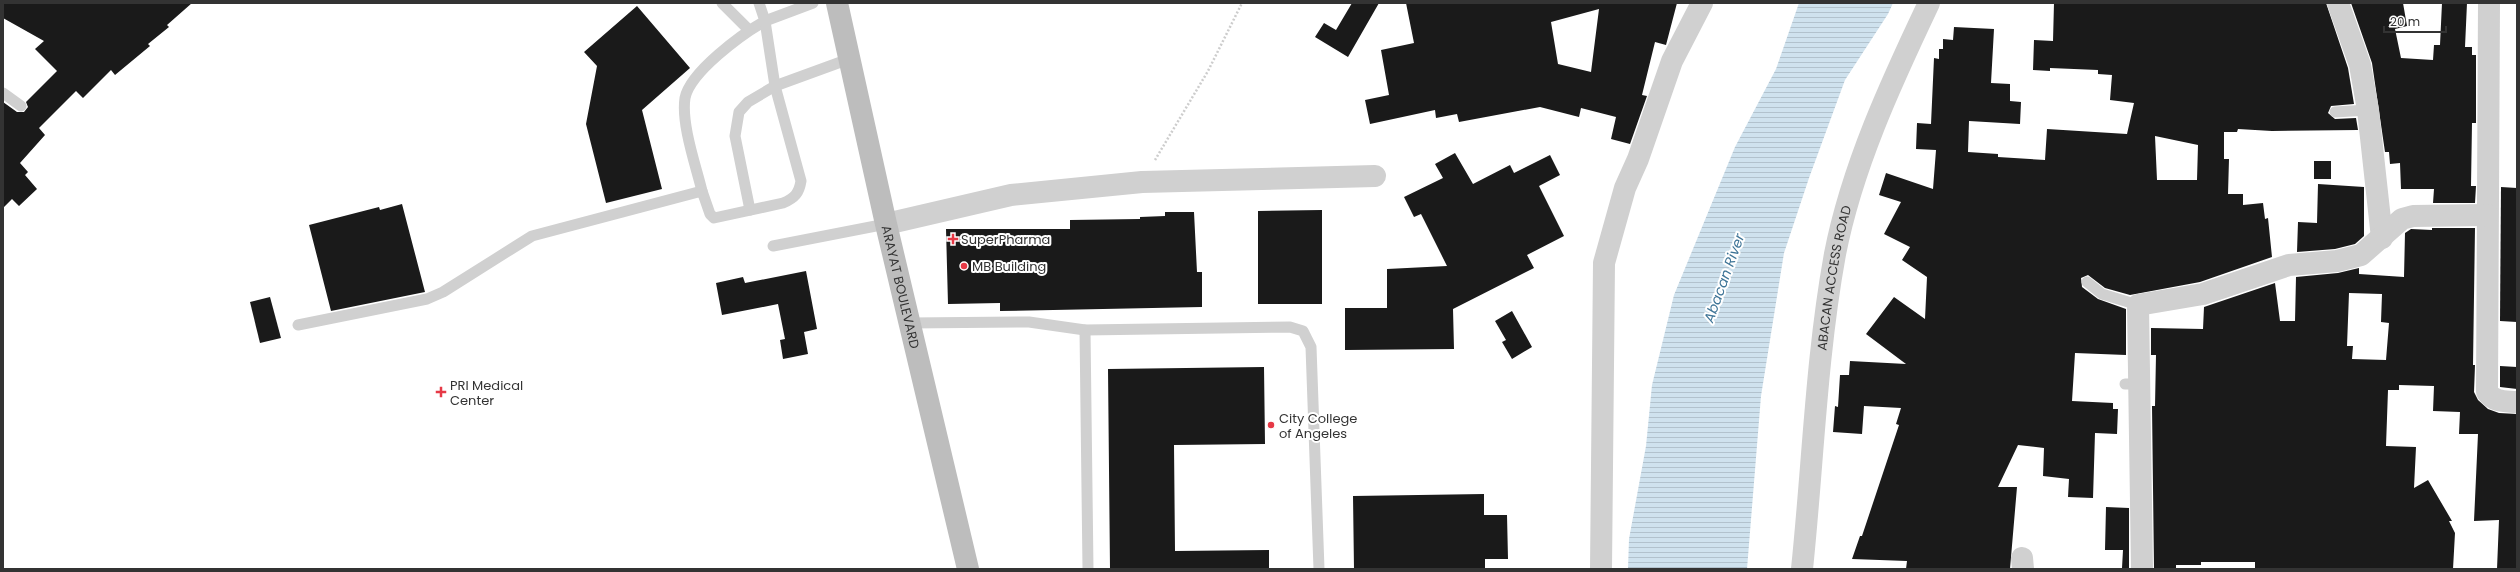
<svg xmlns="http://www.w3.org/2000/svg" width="2520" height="572" font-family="Poppins,sans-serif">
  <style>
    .water { fill: url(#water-rules) }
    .building { fill: #1a1a1a; fill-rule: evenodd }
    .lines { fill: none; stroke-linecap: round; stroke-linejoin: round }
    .path { stroke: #cdcdcd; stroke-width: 2.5; stroke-dasharray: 2 2; stroke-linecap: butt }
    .service { stroke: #d0d0d0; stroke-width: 11 }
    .minor { stroke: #d0d0d0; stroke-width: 22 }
    .tertiary { stroke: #d0d0d0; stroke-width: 22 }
    .secondary { stroke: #bdbdbd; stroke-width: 22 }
    .poi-dot { fill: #e63946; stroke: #fff; stroke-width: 1.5 }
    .labels { text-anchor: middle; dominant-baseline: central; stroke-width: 4; stroke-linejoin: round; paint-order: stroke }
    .poi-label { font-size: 13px; fill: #333; stroke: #fff; text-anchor: start }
    .street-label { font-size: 13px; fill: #333; stroke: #fff }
    .water-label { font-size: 14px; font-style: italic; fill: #3f7597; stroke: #fff }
  </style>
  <defs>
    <pattern id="water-rules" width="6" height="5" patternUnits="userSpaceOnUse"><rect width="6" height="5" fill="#cfe2ee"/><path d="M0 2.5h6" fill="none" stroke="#b2c2cd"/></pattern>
  </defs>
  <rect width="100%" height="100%" fill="#fff"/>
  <polygon class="water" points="1799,3 1893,3 1888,14 1845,80 1809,178 1784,253 1761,396 1747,569 1628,569 1629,539 1646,446 1652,385 1674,295 1735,147 1776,69"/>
  <g class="building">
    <polygon points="3,3 192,3 167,25 169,27 148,44 150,46 115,75 111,70 83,98 76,91 39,128 45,135 20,163 28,172 25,175 37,189 19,206 12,199 3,208 3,102 17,112 24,112 28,107 26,102 57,71 35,49 44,41 3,18"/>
    <polygon points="1352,3 1379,3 1348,57 1315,37 1324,23 1336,30"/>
    <path d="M1406 3 1600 4 1677 3 1666 45 1655 42 1642 95 1647 96 1630 144 1611 139 1616 117 1581 108 1579 117 1540 107 1459 122 1457 114 1436 118 1435 110 1370 124 1365 100 1389 95 1381 50 1414 43ZM1599 9 1591 72 1558 64 1551 22Z"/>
    <path d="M2054 3H2326L2348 68 2354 104 2331 106 2328 113 2335 119 2356 118 2358 130 2272 131 2238 129 2237 132H2224V159H2229L2228 194H2243V205L2263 203 2265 219 2268 218 2272 257 2200 282 2130 295 2105 288 2088 275 2081 278 2082 287 2098 299 2126 309V355L2075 353 2072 401 2113 403V409H2118L2117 434 2095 433 2093 498 2068 497 2069 479 2043 476 2044 448 2018 445 1998 487H2017L2010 569H1906L1907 561 1852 559 1860 536H1862L1899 425 1896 424 1901 408 1864 406 1862 434 1833 432 1835 406 1838 407 1840 375H1849L1850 361 1906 364 1866 334 1894 297 1925 319 1927 277 1902 260 1910 247 1884 234 1901 202 1879 195 1886 173 1933 189 1936 150 1916 149 1917 123 1931 124 1934 58 1939 59V49H1943V39L1953 40 1954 27 1994 29 1991 83 2010 84V101L2021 102 2020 124 1969 121 1968 152 1998 154V157L2045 160 2047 129 2127 134 2134 103 2110 100 2112 75 2098 74V70L2050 68V71L2033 70 2034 40 2053 41ZM2155 136 2198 145 2197 180H2157Z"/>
    <polygon points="2351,3 2403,3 2407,26 2395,29 2401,58 2433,60 2434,45 2440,45 2442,3 2467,3 2465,47 2472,47 2472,55 2476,55 2476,123 2472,123 2471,186 2476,186 2475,203 2433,203 2434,189 2401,189 2400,163 2390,164 2389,152 2385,152 2372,63"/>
    <polygon points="637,6 690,68 642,110 662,189 606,203 586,124 597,66 584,52"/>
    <polygon points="1455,153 1473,184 1510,165 1514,173 1550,155 1560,175 1539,186 1564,236 1527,255 1534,268 1453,309 1454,349 1345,350 1345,308 1387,308 1387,269 1447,266 1421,214 1414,217 1404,197 1443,178 1435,164"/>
    <rect x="2314" y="161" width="17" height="18"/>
    <polygon points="2318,184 2364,187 2364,236 2355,244 2335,249 2297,252 2298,222 2317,223"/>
    <polygon points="2501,187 2517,188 2517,322 2500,321"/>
    <polygon points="402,204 425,292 331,311 309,225 379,207 380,210"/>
    <polygon points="1322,210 1322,304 1258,304 1258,211"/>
    <polygon points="1165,212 1194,212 1197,272 1202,272 1202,307 1000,311 1000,303 948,304 946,229 1070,229 1070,220 1140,219 1140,217 1165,216"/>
    <path d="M2432 228H2475L2473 365H2475L2474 392 2478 400 2488 409 2499 413 2517 414V569H2497L2499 520 2474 521 2478 434H2459L2460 412 2433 411 2434 386 2399 385V390H2388L2386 446 2416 447 2414 488 2428 480 2452 521H2449L2455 533 2453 569H2255V562H2201V565H2176V568H2154L2152 406H2155L2156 355H2151V328L2203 329 2204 307 2275 283 2280 321H2295L2296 277 2338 273 2359 268V274L2404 277 2405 233 2411 229 2432 230ZM2349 293 2382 294 2381 322 2389 323 2386 360 2352 359 2353 346H2347Z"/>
    <polygon points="806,271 817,329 804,332 808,354 783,359 780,340 785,339 778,304 722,315 716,283 743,277 745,283"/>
    <polygon points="270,297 281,338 260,343 250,302"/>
    <polygon points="1512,311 1532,347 1512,359 1502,342 1506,340 1495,321"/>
    <polygon points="2500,366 2517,367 2517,389 2500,387"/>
    <polygon points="1264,367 1265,444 1174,445 1175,551 1269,550 1269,569 1110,569 1108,369"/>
    <polygon points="1484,494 1484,515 1507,515 1508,559 1485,559 1485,569 1354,569 1353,496"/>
    <polygon points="2106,507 2129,508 2129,568 2122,568 2123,550 2105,550"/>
  </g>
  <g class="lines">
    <polyline class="path" points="1155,160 1208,71 1242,3"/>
    <g class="service">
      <polyline points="722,3 749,30"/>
      <polyline points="3,93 21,106"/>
      <polyline points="2335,112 2368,110"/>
      <path d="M702 191C696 166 681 124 685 98 690 72 742 34 765 21L759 3"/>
      <polyline points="750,210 735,136 739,112 748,102 775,86 849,59"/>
      <polyline points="773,246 886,224"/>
      <polyline points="2087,282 2102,294 2138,305"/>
      <polyline points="910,323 1029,322 1085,330 1290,327 1303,331 1311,347 1319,569"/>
      <path d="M298 325 427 299 443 292 532 236 702 191 710 214 714 218 783 203C795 198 799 193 801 181L775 86 765 21 813 3"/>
      <polyline points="1085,330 1088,569"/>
      <polyline points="2125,384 2139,384"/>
    </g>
    <g class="minor">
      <polyline points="2338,3 2360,65 2368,110 2382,238"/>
      <path d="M2489 3 2487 392C2495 403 2505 401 2517 402"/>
      <polyline points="886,224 1011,195 1142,182 1375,176"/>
      <polyline points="2022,558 2023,569"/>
      <polyline points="2142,569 2138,305 2203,294 2289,265 2337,261 2361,255 2402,219 2413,216 2487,215"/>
    </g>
    <g class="tertiary">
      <polyline points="1601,569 1604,263 1625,188 1638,159 1672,61 1702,3"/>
      <path id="s1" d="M1802 569C1813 464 1816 358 1835 254 1852 167 1891 83 1929 3"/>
    </g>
    <path class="secondary" id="s2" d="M837 3 886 224 968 569"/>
  </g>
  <g class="poi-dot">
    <path d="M951 233h4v4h4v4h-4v4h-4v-4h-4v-4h4z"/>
    <circle cx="964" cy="266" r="4"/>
    <path d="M439 386h4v4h4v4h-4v4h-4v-4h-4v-4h4z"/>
    <circle cx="1271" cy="425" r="4"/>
  </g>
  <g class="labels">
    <g class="poi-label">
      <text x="961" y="239">SuperPharma</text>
      <text x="972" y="266">MB Building</text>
      <text x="450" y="385">PRI Medical<tspan x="450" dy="15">Center</tspan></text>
      <text x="1279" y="418">City College<tspan x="1279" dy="15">of Angeles</tspan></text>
    </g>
    <g class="street-label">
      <text stroke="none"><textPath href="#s1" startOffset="293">ABACAN ACCESS ROAD</textPath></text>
      <text stroke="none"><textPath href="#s2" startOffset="291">ARAYAT BOULEVARD</textPath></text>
    </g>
    <g class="water-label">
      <text transform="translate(1724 278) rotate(-70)">Abacan River</text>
    </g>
  </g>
  <rect width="2520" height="572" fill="none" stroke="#333333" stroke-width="8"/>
  <path d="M2384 26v6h62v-6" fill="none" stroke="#333333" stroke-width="2"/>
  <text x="2390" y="26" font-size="12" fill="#333333" stroke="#ffffff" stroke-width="3" paint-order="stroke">20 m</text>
</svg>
